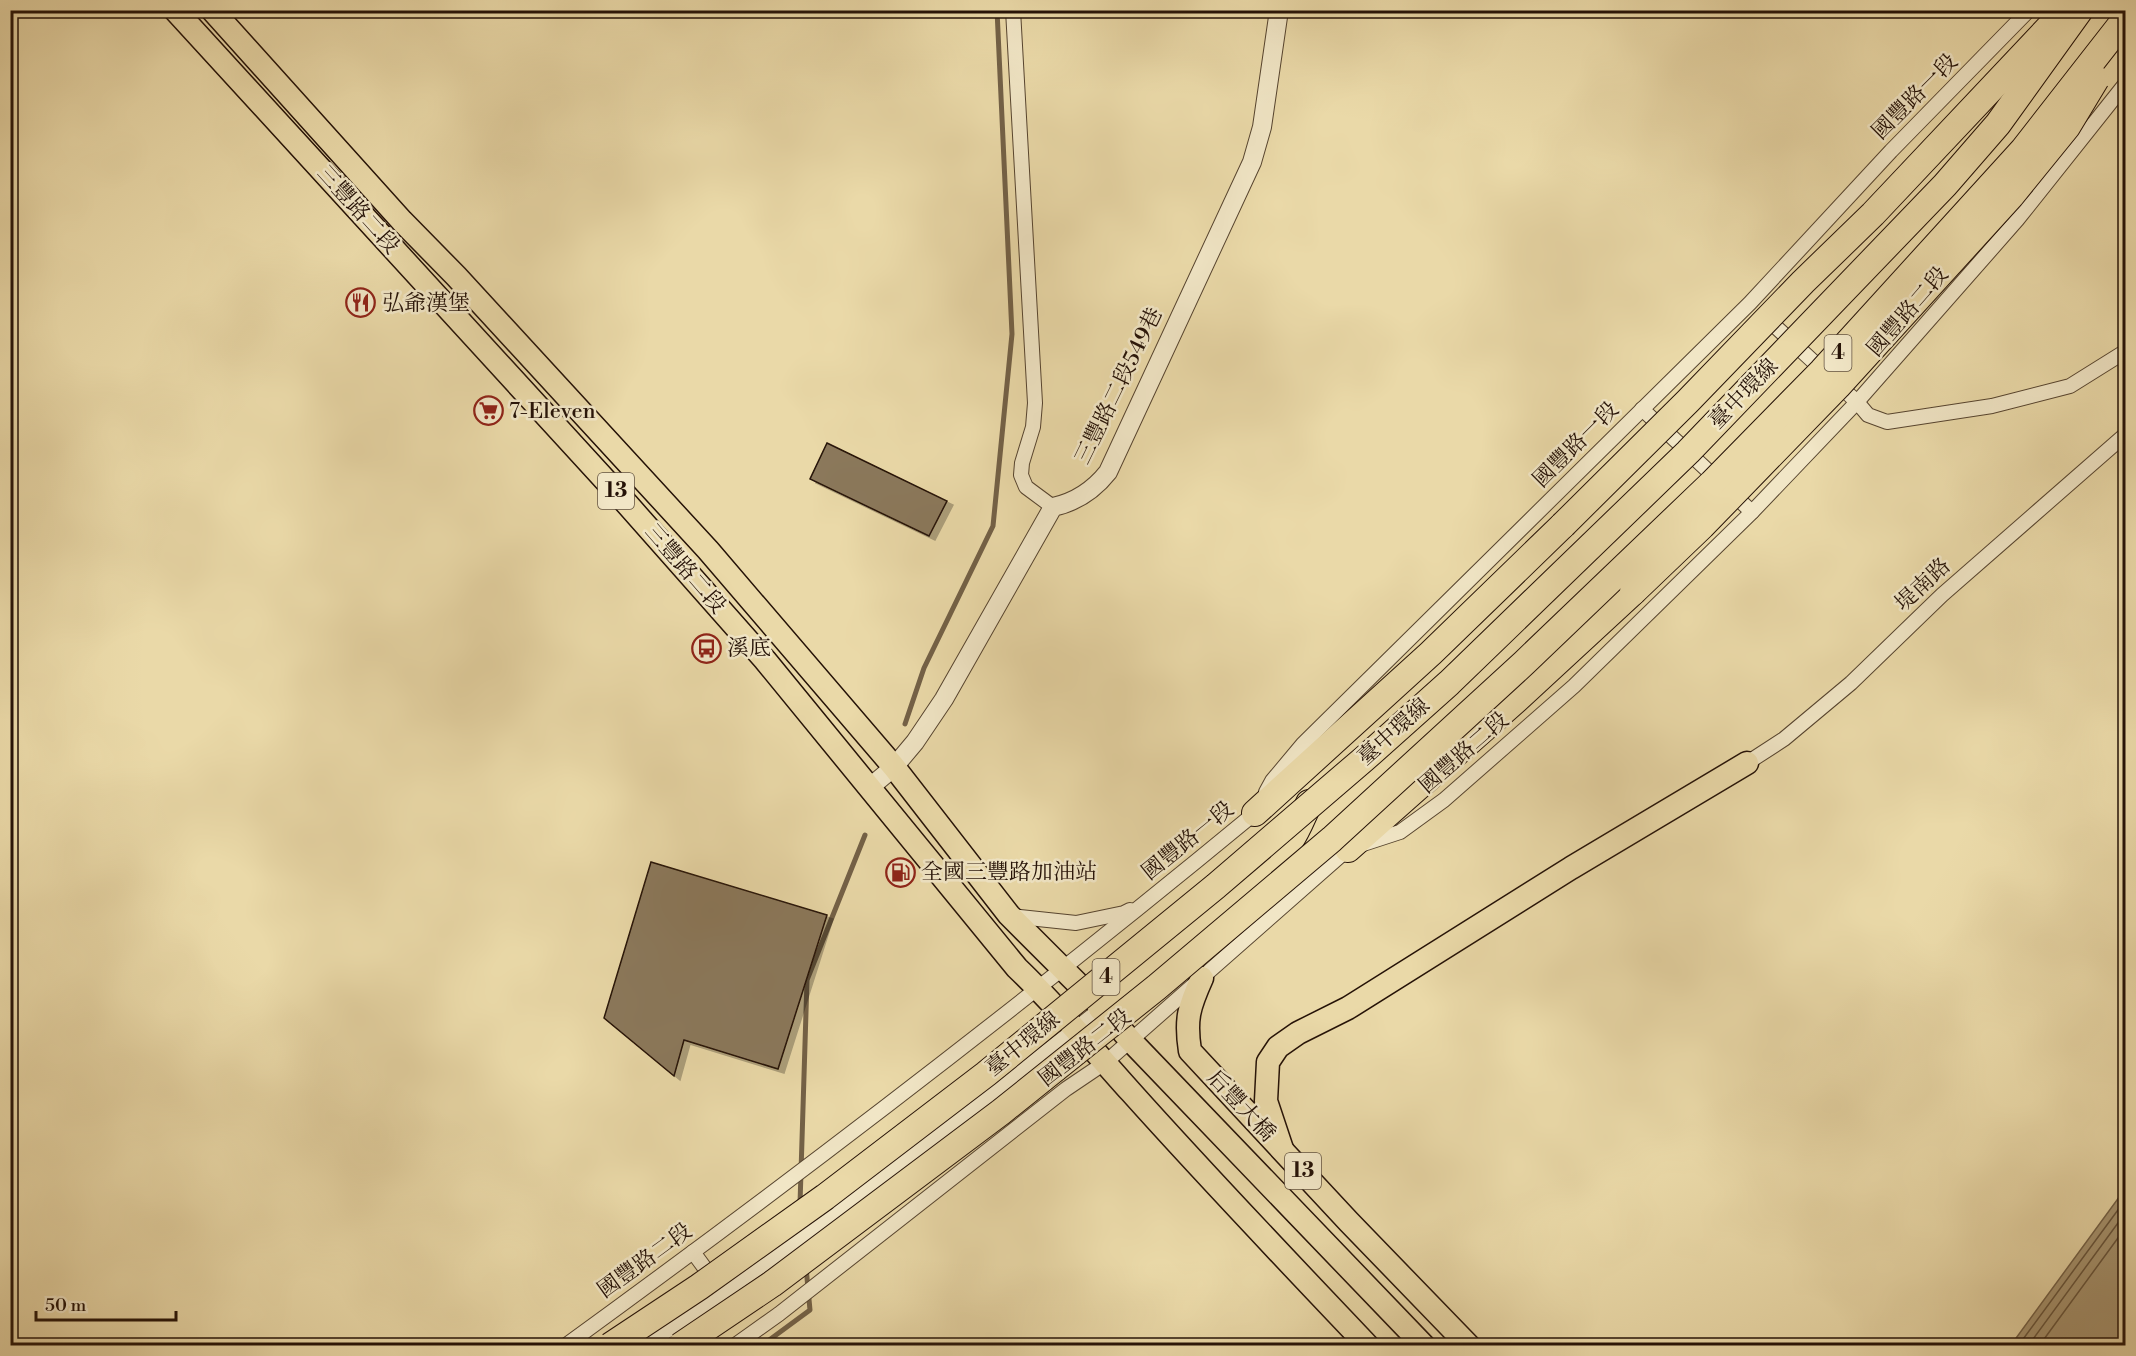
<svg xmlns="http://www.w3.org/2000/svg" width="2136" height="1356" font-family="'Libre Bodoni','Noto Serif TC',serif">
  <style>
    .water { fill: #a79571; stroke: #736147; stroke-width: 1.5 }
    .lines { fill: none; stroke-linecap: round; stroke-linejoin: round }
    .shore { stroke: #66543c; stroke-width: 1.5 }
    .stream { stroke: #736147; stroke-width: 5 }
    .building { fill: #8b795b; stroke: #251207; stroke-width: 1.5; filter: url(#shadow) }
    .minor-casing { stroke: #56442f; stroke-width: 16 }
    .tertiary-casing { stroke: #56442f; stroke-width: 20 }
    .primary-casing { stroke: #251207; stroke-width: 25 }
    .motorway-casing { stroke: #251207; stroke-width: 28 }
    .minor { stroke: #f1e6c6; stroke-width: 14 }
    .tertiary { stroke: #f1e6c6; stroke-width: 18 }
    .primary { stroke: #ead9a8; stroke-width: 22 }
    .motorway { stroke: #ead9a8; stroke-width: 26 }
    .motorway-bridge-casing { stroke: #251207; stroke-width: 28; stroke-linecap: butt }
    .motorway-bridge { stroke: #ead9a8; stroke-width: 26 }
    .labels { text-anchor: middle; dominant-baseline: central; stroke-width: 5; stroke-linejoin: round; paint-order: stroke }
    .shield { fill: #f1e6c6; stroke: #625240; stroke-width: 1.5 }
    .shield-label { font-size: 21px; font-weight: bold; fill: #251207 }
    .street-label { font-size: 22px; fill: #251207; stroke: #f1e6c6 }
    .poi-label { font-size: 22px; fill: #251207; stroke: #f1e6c6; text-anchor: start }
  </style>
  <defs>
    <filter id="shadow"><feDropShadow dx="6" dy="4" stdDeviation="0" flood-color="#0004"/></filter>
  </defs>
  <rect width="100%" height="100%" fill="#ead9a8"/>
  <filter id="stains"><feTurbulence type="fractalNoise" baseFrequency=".00333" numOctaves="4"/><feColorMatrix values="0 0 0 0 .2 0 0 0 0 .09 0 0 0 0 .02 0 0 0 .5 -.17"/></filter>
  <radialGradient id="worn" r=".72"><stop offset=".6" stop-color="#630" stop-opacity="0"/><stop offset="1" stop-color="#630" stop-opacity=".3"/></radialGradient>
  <polygon class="water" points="2125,1189 2125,1345 2011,1345"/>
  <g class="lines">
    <g class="shore">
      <polyline points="2018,1346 2126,1199"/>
      <polyline points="2028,1346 2126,1212"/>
      <polyline points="2039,1346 2126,1227"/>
    </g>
    <g class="stream">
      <polyline points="905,724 924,668 993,526 1012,334 997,10"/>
      <polyline points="800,1204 807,980 865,835"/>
      <polyline points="761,1346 810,1310 806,1267"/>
    </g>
  </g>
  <g class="building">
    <polygon points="827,443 947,501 929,536 810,479"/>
    <polygon points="651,862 827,915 778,1069 684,1040 674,1076 604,1018"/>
  </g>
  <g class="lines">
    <defs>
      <g id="minor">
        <polyline points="1013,10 1035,403 1033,427 1022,463 1021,475 1026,487 1053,507"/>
        <polyline points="1764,316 1857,402 1868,415 1887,422 1992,406 2070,386 2126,351"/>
        <polyline points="1642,409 1752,512"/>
        <polyline points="1747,763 1784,739 1851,683 1942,595 2126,434"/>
        <polyline points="1266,792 1272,781 1303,744 1750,303 1891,151 2029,10"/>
        <polyline points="1010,916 1076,923 1124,913 1130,910"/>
        <polyline points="693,1252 715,1282"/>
        <path d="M565 1346C800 1175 1031 998 1255 813L1257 809"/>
        <path d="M644 1346C803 1242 953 1125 1102 1008"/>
        <polyline points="734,1346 779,1314 1066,1089 1106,1062 1348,849 1400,832 1444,800 1574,686 1752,512 1857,402 2017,220 2126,83"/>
      </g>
      <path id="tertiary" d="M869 788 894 767 915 742 944 699 1053 507C1076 502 1093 491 1108 472L1252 162 1262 127 1279 10"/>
      <g id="primary">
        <path d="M175 10 628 505 765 660 1017 968C1058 1007 1094 1051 1131 1092 1208 1178 1288 1262 1368 1346"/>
        <polyline points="212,10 402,221 456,276 708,550 894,767 1009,915 1102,1008 1131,1041 1424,1346"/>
        <path d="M1202 978C1189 1007 1185 1019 1190 1051L1349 1222 1469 1346"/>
        <polyline points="1282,1149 1266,1101 1268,1062 1278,1047 1298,1033 1348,1008 1571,868 1747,763"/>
      </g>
      <g id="motorway">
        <polyline points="1255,813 1431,653 1563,525"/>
        <polyline points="1348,849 1516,700 1633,592"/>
        <path d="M1102 1008 1270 866C1291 844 1297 831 1309 803"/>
      </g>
    </defs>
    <use href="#minor" class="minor-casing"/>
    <use href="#tertiary" class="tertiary-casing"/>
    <use href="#primary" class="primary-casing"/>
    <use href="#motorway" class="motorway-casing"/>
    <use href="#minor" class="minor"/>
    <use href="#tertiary" class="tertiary"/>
    <use href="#primary" class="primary"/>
    <use href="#motorway" class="motorway"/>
    <defs>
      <g id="motorway-bridge">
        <polyline points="1563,525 1688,401 1803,282 1873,214 2057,19"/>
        <polyline points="1633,592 1702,526 1838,386 2011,196 2067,127 2096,79"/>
        <polyline points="610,1346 699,1287 825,1197 986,1074 1216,886 1364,759 1449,683 1688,452 1945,185 1998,124 2080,10"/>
        <polyline points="680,1346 772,1284 1001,1112 1157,987 1332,839 1524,663 1712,483 1822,371 2023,150 2126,18"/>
      </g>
    </defs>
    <use href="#motorway-bridge" class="motorway-bridge-casing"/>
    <use href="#motorway-bridge" class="motorway-bridge"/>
  </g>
  <defs>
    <symbol id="restaurant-ring" viewBox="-11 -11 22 22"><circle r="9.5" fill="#f1e6c6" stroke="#8f2418" stroke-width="1.5"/><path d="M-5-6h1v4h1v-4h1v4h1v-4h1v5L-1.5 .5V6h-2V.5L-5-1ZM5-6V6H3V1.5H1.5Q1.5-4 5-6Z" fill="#8f2418"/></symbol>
    <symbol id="supermarket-ring" viewBox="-11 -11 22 22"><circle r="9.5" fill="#f1e6c6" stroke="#8f2418" stroke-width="1.5"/><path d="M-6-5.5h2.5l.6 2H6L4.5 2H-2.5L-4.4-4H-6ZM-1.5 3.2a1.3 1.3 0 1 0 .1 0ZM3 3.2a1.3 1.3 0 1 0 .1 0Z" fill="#8f2418"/></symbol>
    <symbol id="bus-ring" viewBox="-11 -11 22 22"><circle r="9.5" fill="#f1e6c6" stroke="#8f2418" stroke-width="1.5"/><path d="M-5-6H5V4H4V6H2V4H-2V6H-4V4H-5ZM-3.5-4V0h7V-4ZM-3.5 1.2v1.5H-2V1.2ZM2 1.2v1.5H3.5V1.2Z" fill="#8f2418"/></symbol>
    <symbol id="fuel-ring" viewBox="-11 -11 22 22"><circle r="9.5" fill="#f1e6c6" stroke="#8f2418" stroke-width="1.5"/><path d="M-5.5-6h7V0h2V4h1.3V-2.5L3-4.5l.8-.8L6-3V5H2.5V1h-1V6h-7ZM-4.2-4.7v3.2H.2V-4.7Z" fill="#8f2418"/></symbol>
  </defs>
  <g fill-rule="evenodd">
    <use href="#restaurant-ring" x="344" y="286" width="33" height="33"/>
    <use href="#supermarket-ring" x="472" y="394" width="33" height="33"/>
    <use href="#bus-ring" x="690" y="632" width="33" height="33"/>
    <use href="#fuel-ring" x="884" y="856" width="33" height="33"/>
  </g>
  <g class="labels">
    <g class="shield">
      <rect x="1824.5" y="335" width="27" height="36" rx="4.5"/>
      <rect x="598" y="473" width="36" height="36" rx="4.5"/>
      <rect x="1092.5" y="959" width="27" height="36" rx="4.5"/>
      <rect x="1285" y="1153" width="36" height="36" rx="4.5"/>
    </g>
    <g class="shield-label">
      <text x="1838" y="353">4</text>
      <text x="616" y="491">13</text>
      <text x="1106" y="977">4</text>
      <text x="1303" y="1171">13</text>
    </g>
    <g class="street-label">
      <text transform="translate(1915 97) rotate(-45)">國豐路一段</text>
      <text transform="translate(358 210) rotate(48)">三豐路二段</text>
      <text transform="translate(1908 312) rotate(-49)">國豐路二段</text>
      <text transform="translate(1119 386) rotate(-64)">三豐路二段549巷</text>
      <text transform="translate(1744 394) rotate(-46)">臺中環線</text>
      <text transform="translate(1576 445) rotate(-45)">國豐路一段</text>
      <text transform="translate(685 569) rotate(49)">三豐路二段</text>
      <text transform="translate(1923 585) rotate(-43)">堤南路</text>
      <text transform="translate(1394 732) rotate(-42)">臺中環線</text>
      <text transform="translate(1464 753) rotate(-41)">國豐路二段</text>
      <text transform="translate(1188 841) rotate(-39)">國豐路一段</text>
      <text transform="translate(1023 1044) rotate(-39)">臺中環線</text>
      <text transform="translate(1085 1048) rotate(-38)">國豐路二段</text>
      <text transform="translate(1241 1106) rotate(47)">后豐大橋</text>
      <text transform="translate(645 1261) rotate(-36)">國豐路二段</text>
    </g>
    <g class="poi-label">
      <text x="382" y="303">弘爺漢堡</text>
      <text x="509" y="411">7-Eleven</text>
      <text x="727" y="648">溪底</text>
      <text x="921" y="872">全國三豐路加油站</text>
    </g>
  </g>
  <rect width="2136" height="1356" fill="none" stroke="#ead9a8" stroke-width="36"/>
  <rect x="12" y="12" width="2112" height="1332" fill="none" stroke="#251207" stroke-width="3"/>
  <rect x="18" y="18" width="2100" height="1320" fill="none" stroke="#251207" stroke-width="1.5"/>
  <path d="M36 1311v9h140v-9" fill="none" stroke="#251207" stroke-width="3"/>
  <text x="45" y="1311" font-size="18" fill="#251207" stroke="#f1e6c6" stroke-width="4.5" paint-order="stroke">50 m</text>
  <rect width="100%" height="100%" filter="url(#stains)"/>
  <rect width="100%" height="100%" fill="url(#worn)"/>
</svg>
